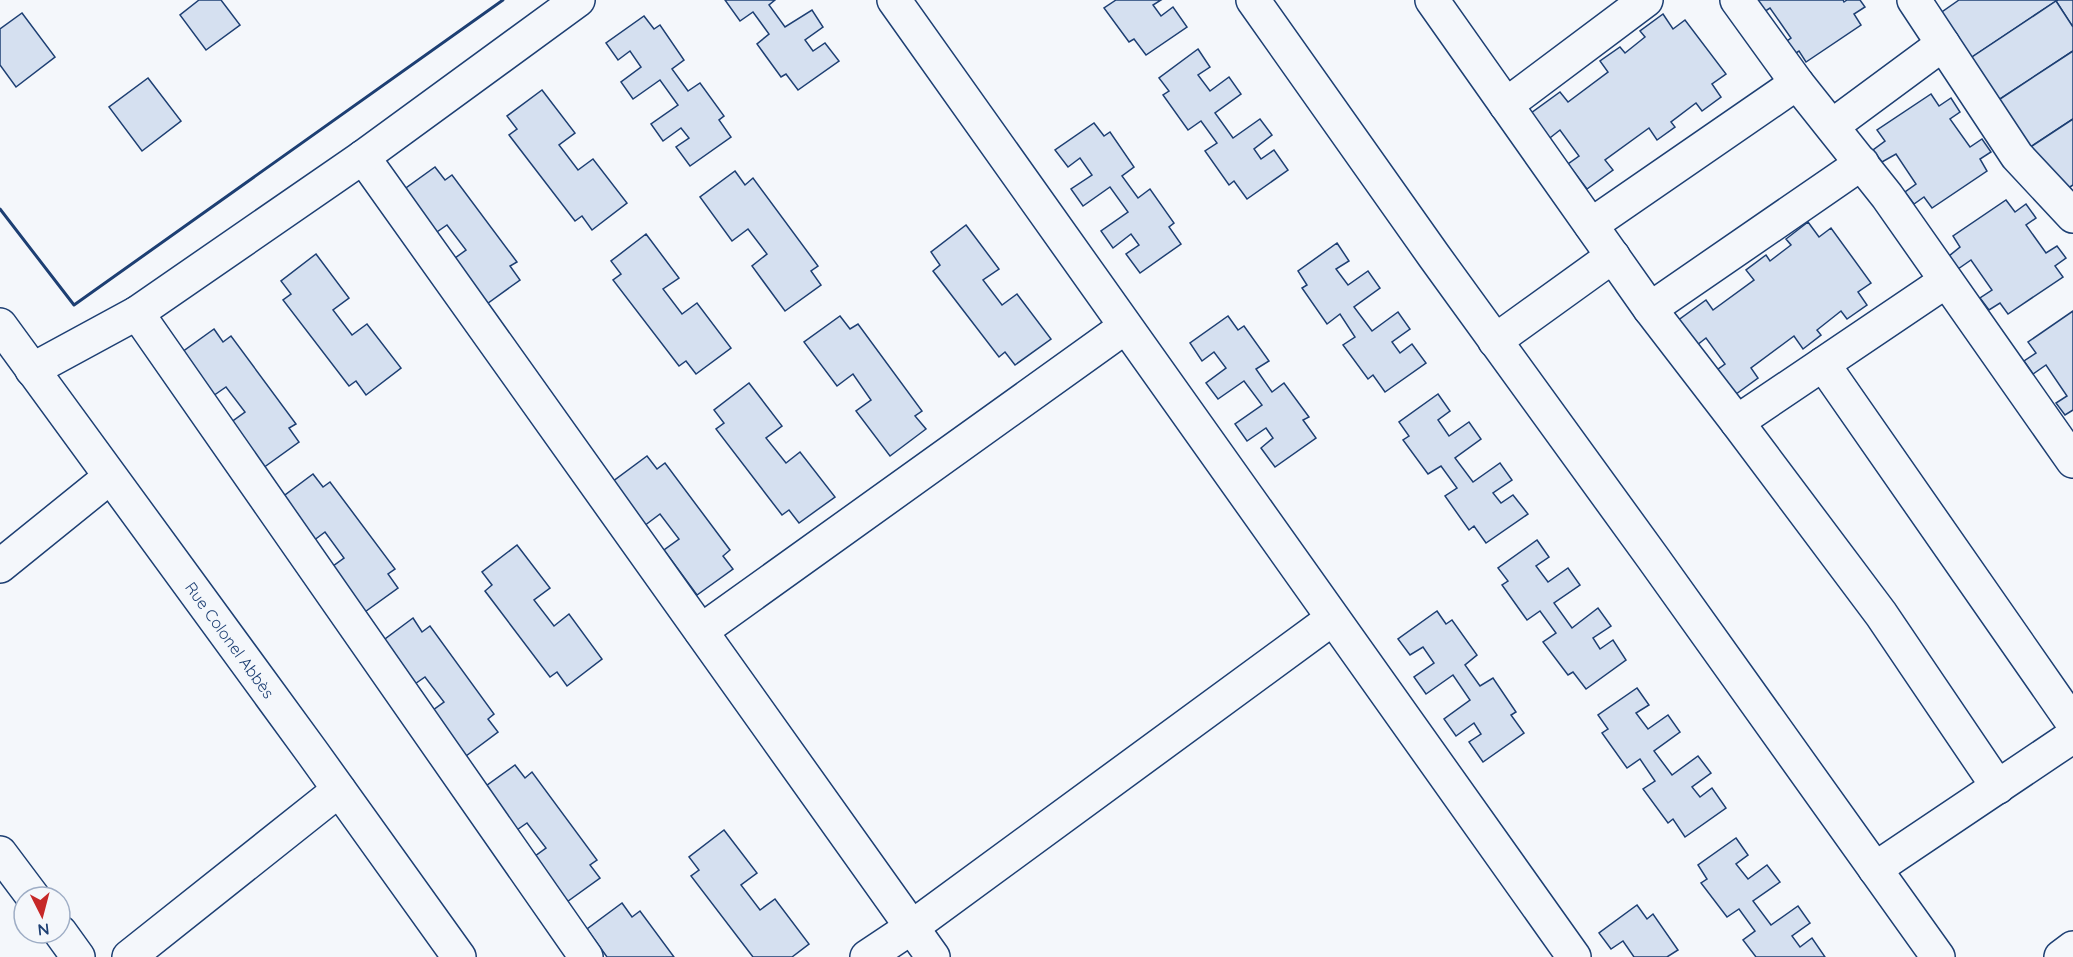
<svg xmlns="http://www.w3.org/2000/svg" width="2073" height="957" font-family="Quicksand,sans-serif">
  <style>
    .building { fill: #d5e0f0; stroke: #1d3f73; stroke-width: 1.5 }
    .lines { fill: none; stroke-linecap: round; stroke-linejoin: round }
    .street-casing { stroke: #1d3f73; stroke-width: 36 }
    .secondary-casing { stroke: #1d3f73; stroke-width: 36 }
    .street { stroke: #f4f7fb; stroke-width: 33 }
    .secondary { stroke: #f4f7fb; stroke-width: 33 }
    .wall { stroke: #1d3f73; stroke-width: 3 }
    .labels { text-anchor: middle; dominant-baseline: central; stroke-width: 4.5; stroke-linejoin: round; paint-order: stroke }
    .street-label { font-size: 16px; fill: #1d3f73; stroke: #f4f7fb }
  </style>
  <rect width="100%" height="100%" fill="#f4f7fb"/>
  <g class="building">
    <polygon points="199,0 221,0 240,25 206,50 180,15"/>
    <polygon points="725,0 775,0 769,5 785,27 812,10 823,27 805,40 813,51 825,43 839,61 798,90 786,74 781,77 757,44 769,34 753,12 740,21"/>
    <polygon points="1116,0 1161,0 1153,5 1161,16 1173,7 1187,27 1146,55 1134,39 1129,42 1104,8"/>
    <polygon points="1753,0 1843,0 1844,2 1847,0 1860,0 1865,7 1854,14 1861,25 1806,62 1799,51 1788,58 1780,46 1791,38 1770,8 1756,17"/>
    <polygon points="1959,0 2055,0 2056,1 1969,59 1939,14"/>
    <polygon points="2058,0 2073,0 2073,27 2056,1"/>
    <polygon points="2056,1 2073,27 2073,51 1997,101 1969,59"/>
    <polygon points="22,13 55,57 16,87 0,65 0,29"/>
    <polygon points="1663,14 1673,29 1685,20 1726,74 1712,84 1721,97 1702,111 1696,103 1671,122 1675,127 1657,140 1649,128 1605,160 1613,170 1587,189 1568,164 1579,156 1560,130 1546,141 1527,116 1560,92 1568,102 1608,72 1600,61 1620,47 1625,53 1645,37 1640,31"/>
    <polygon points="644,16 654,29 660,25 684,60 672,69 688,91 700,83 724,116 719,120 731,137 690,166 676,147 689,138 681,128 663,141 651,124 678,105 660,80 633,99 621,82 641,67 630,51 618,60 606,43"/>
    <polygon points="1198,49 1210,67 1198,75 1210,91 1229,77 1241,94 1215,113 1233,138 1260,119 1272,135 1254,149 1261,159 1274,150 1288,170 1247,199 1234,181 1229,185 1205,151 1217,143 1201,121 1188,130 1163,95 1169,91 1159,78"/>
    <polygon points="2073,51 2073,119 2029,148 1997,101"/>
    <polygon points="148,78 181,121 142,151 109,107"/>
    <polygon points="542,90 575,133 559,145 578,170 593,159 627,203 592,230 582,216 575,221 509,135 517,129 507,116"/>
    <polygon points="1931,94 1939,106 1951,98 1960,112 1950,119 1970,147 1982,139 1991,152 1980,159 1987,171 1932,208 1924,197 1914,204 1905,192 1916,184 1896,154 1882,162 1873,150 1885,141 1877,130"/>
    <polygon points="2073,119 2073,185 2059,194 2029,148"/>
    <polygon points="1094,123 1104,136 1110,132 1134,167 1122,176 1138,198 1150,189 1174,223 1169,227 1181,244 1140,273 1126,254 1139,245 1131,234 1113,248 1101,231 1128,212 1110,187 1083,206 1071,189 1092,175 1080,158 1068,167 1055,150"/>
    <polygon points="435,167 445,180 452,175 517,262 510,266 520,280 484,306 451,261 466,250 447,225 431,236 399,193"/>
    <polygon points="735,171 745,185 753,178 818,266 811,271 821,285 785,311 752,266 767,254 748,229 732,241 700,197"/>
    <polygon points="2006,200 2015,212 2026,204 2036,218 2026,225 2046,253 2057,246 2066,258 2055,266 2063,277 2008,314 2000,303 1989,310 1980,298 1992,290 1971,260 1958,269 1949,256 1960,247 1953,236"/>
    <polygon points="1808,222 1819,237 1831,228 1871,283 1858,292 1867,305 1847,319 1841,311 1817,330 1821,335 1803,349 1794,336 1751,368 1758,378 1732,397 1714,372 1725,364 1706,338 1692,349 1673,324 1706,300 1713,310 1754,280 1746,270 1766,255 1770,261 1791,245 1786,239"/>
    <polygon points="966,225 999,269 983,280 1002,305 1017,294 1051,339 1015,365 1005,352 999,357 933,271 940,265 931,252"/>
    <polygon points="646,234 679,278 663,289 682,314 697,303 731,348 696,374 686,361 679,366 613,280 621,274 611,261"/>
    <polygon points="1337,243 1349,261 1336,269 1348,285 1368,271 1380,288 1354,307 1372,331 1398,312 1410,329 1392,342 1400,353 1412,344 1426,363 1385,392 1373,375 1368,379 1343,345 1355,337 1340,314 1327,324 1302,288 1307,285 1298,271"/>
    <polygon points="316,254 349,298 333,310 352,335 367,324 401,368 366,395 356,381 349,386 283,300 291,294 281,281"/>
    <polygon points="2073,311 2073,410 2065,415 2056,403 2067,396 2046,365 2033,374 2024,361 2036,353 2028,342"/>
    <polygon points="840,316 850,329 858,324 922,411 915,416 926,429 890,456 856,411 871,400 853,374 837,386 804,342"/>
    <polygon points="1228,316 1238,330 1244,326 1269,361 1256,369 1272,392 1284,383 1309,417 1303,420 1316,438 1275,467 1261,448 1273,438 1266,428 1247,441 1235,424 1262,405 1244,381 1218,399 1206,383 1226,368 1214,352 1202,361 1190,343"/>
    <polygon points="214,329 223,342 231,336 296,424 289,428 299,442 263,468 230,423 245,412 226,387 210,398 178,355"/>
    <polygon points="749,383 782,426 766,438 786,463 800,452 835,497 799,523 789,510 782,515 716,429 724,423 714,410"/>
    <polygon points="1438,394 1450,411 1438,420 1449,436 1469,422 1481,439 1455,458 1473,482 1500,463 1512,480 1493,493 1501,503 1513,495 1528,514 1486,543 1474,526 1469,530 1445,496 1457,488 1441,466 1428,474 1403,440 1409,436 1399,422"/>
    <polygon points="647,456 657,469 665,463 730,550 723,556 733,569 697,595 664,550 679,539 660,514 644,526 612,482"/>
    <polygon points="313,474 323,487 330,482 395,569 388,574 398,588 362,614 329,569 344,558 325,532 309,544 277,501"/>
    <polygon points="1537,540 1549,557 1536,566 1548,582 1568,568 1580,585 1554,603 1572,628 1598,608 1611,626 1593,638 1600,649 1613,640 1626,660 1586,689 1573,672 1568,675 1543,642 1556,633 1540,611 1527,620 1502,585 1508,581 1498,568"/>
    <polygon points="517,545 550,588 534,600 554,626 569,614 602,659 567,686 557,672 550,677 485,591 492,585 482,572"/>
    <polygon points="1437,611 1446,624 1452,620 1477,655 1465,665 1480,686 1493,678 1516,712 1511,715 1524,733 1483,762 1469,742 1481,734 1474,723 1456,736 1444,719 1470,700 1453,675 1426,694 1414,677 1434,663 1423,647 1410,655 1398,639"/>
    <polygon points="413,618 422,632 430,626 494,714 488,719 498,732 462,759 429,713 444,702 425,677 409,688 377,645"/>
    <polygon points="1637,688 1649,705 1636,713 1648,729 1668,715 1680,732 1654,751 1672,775 1698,756 1711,773 1692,787 1700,797 1712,788 1726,808 1685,837 1673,819 1668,823 1643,789 1655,781 1640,759 1627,768 1602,733 1608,729 1598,715"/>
    <polygon points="515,765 525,778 532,772 597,860 590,865 600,878 564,904 531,859 546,848 527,823 511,834 479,791"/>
    <polygon points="724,830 757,873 741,885 760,910 775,899 809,944 792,957 753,957 691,876 699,870 689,857"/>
    <polygon points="1736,838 1748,855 1736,864 1748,879 1767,865 1780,882 1753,901 1771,925 1798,906 1810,923 1792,936 1800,947 1812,938 1825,957 1756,957 1743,940 1755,931 1739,909 1727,917 1701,883 1707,879 1698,865"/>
    <polygon points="622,903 632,917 640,911 674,957 607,957 587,929"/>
    <polygon points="1637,905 1647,919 1653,914 1678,950 1667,957 1634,957 1623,941 1611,949 1599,933"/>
  </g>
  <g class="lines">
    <defs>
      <g id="street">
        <polyline points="894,0 1574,957"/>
        <polyline points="1253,0 1434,256 1653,558 1938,957"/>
        <polyline points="1432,0 1650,309 1737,422 1881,614 1998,787"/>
        <polyline points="1737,0 1797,83 1887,196 2073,461"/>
        <polyline points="1914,0 2017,156 2073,216"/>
        <polyline points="1506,105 1646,0"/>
        <polyline points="1832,126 1943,44"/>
        <polyline points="363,157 933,957"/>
        <polyline points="1591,225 1797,83"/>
        <polyline points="1650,309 1862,163"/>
        <polyline points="137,313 586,957"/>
        <polyline points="1495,341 1613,256"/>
        <polyline points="1823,364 2073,723"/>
        <polyline points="32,370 137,313 363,157 578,0"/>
        <polyline points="1737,422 1946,281"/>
        <polyline points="0,566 110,477"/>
        <polyline points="701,631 1125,327"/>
        <polyline points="0,853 33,897"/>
        <polyline points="1875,869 2073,736"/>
        <polyline points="60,932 78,957"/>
        <polyline points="129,957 339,790"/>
        <polyline points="867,957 912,927 1332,619"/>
      </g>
      <g id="secondary">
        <polyline points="0,325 312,752 459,957"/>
        <polyline points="2061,957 2073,948"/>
      </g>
    </defs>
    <use href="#street" class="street-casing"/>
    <use href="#secondary" class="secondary-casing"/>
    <use href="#street" class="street"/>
    <use href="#secondary" class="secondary"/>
    <polyline class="wall" points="0,209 74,305 503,0"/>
  </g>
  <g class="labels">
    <g class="street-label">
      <text transform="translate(230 640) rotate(54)">Rue Colonel Abbès</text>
    </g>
  </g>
  <g transform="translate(42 915) rotate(174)"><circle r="28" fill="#f4f7fb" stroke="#9eadc5" stroke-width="1.5"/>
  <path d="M0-4.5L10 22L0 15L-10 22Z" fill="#c62828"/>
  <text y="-9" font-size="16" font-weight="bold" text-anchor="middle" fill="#1d3f73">N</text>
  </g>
</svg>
